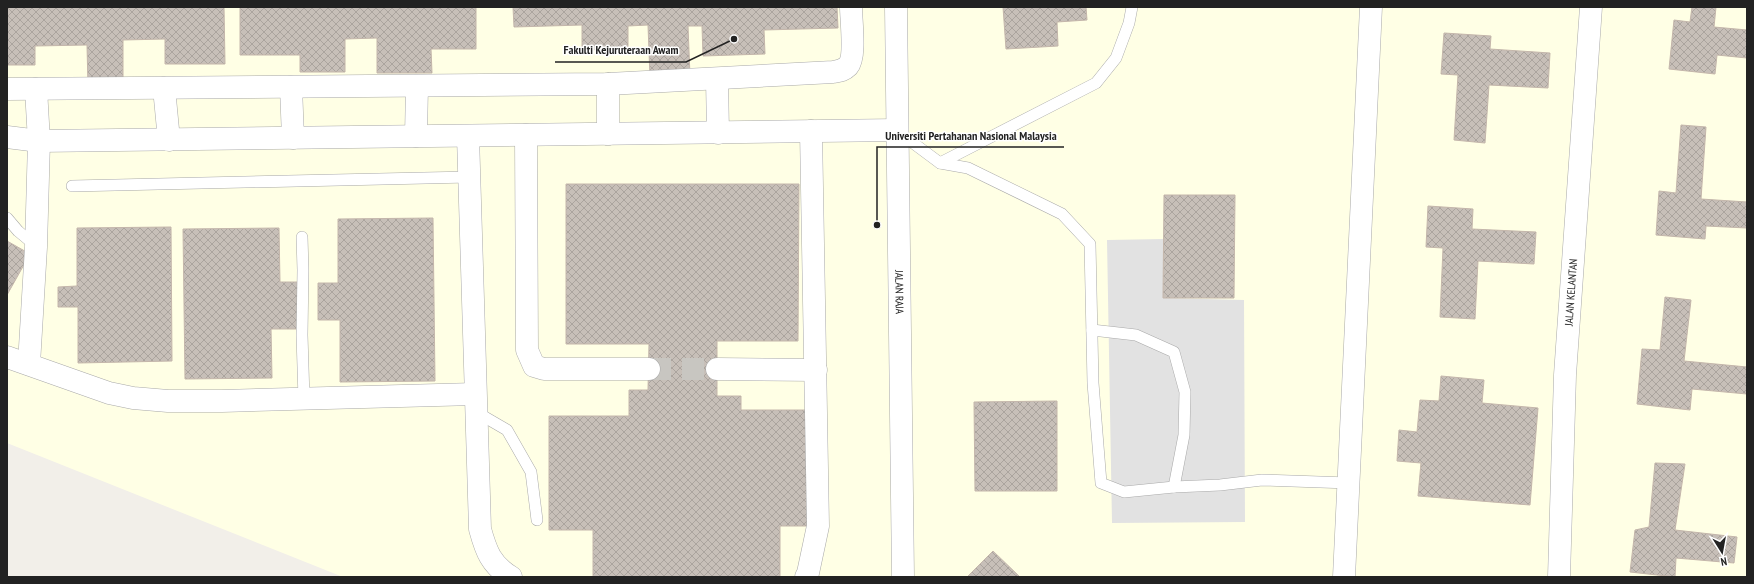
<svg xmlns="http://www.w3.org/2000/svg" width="1754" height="584" font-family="'PT Sans Narrow',sans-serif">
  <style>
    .education { fill: #ffffe5 }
    .parking { fill: #e2e2e2 }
    .building { fill: url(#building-cross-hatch); stroke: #c4b6ab }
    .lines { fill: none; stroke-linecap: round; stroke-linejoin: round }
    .street-tunnel { stroke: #c8c6c1; stroke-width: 22; stroke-dasharray: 22 11; stroke-linecap: butt }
    .lane-casing { stroke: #a9a9a9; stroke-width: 12 }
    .street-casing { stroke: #a9a9a9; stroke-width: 23 }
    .lane { stroke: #fff; stroke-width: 11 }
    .street { stroke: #fff; stroke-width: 22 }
    .labels { text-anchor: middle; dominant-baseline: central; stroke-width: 3; stroke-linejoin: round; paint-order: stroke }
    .street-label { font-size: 11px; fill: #222; stroke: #fff }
    .leader { fill: none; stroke: #222; stroke-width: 1.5 }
    .callout-dot { fill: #222; stroke: #fff; stroke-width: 1.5 }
    .callout-label { font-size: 12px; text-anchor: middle; font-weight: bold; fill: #222; stroke: #fff; stroke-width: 3; stroke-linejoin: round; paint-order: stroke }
  </style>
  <defs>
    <pattern id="building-cross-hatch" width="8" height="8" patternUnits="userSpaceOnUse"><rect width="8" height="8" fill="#c7bfb8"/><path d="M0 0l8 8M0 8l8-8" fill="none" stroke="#aba49e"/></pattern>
  </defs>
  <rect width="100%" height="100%" fill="#f2efe9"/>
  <polygon class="education" points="7,7 1747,7 1747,577 343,577 7,443"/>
  <polygon class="parking" points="1164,239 1163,298 1244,300 1245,522 1112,523 1107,240"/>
  <g class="building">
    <polygon points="7,7 224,7 225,64 165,64 165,39 123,40 123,86 88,86 87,45 35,46 35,65 7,65"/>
    <polygon points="240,7 476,7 476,49 431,49 432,73 377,73 377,38 345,39 345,72 300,72 300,55 240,55"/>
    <polygon points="513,7 837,7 838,28 764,30 765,54 703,56 702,26 688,26 690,76 650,78 648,25 628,26 628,49 582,50 582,25 514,27"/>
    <polygon points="1003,7 1086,7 1087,20 1057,22 1058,46 1006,49"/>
    <polygon points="1692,7 1716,7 1714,27 1747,30 1747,58 1717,55 1715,74 1669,69 1674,20 1690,22"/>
    <polygon points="1444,33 1491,36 1490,49 1550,53 1548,88 1489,85 1485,143 1454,140 1458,75 1441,74"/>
    <polygon points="1681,125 1706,127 1701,199 1747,202 1747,228 1706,226 1705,239 1656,235 1659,191 1676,193"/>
    <polygon points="566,184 799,184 798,341 717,341 717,396 741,396 741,410 815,410 815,526 780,526 780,577 593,577 593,530 549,530 549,416 629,416 629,390 648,390 649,344 566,344"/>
    <polygon points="1164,195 1235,195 1234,298 1163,298"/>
    <polygon points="1428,206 1473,209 1472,229 1536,232 1534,264 1478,261 1475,319 1440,317 1443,248 1426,247"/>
    <polygon points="433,218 435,381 340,382 340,320 318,320 318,283 338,283 338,219"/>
    <polygon points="171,227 172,361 78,363 78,307 58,307 58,287 77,286 77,228"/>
    <polygon points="279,228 280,282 298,282 299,329 271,329 272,378 185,379 183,229"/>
    <polygon points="7,241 30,254 7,295"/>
    <polygon points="1665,297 1691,300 1684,361 1747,367 1747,394 1692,389 1690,410 1637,404 1642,349 1660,350"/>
    <polygon points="1441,376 1484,380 1482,403 1538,408 1530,505 1418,496 1421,463 1397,461 1399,430 1417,432 1420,400 1439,401"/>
    <polygon points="1057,401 1057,491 975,491 974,402"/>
    <polygon points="1655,463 1685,464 1675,530 1737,537 1734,563 1676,558 1675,577 1630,572 1635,530 1649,527"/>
    <polygon points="993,551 1020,577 967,577"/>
  </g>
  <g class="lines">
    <polyline class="street-tunnel" points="649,369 717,369"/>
    <defs>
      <g id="lane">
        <polyline points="897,131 940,163 968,168 1062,214 1090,244 1093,383 1101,483 1124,492 1174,487 1220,485 1262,480 1349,483"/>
        <polyline points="940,163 1096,83 1116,58 1129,23 1132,7"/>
        <polyline points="72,186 469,177"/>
        <polyline points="7,218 18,231 36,246"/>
        <polyline points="302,237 303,270 302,335 304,399"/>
        <polyline points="1092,330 1136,335 1174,352 1185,392 1184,435 1174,487"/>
        <polyline points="476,412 507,430 531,472 537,520"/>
      </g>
      <g id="street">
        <path id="s1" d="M896 7 903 577"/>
        <polyline points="717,79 718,133"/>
        <polyline points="608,84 608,134"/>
        <polyline points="291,87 293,138"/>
        <polyline points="164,88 169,140"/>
        <path d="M7 89 608 84 833 72C839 71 843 71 848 66 856 57 851 20 851 7"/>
        <polyline points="526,135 527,350 534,366 544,369 649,369"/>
        <polyline points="416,136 417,86"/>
        <path d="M468 136 480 529C486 551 491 565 511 577"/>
        <polyline points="7,137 39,141 897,130"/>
        <polyline points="7,357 109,393 133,398 168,401 222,401 475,394"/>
        <polyline points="29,364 36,247 39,141 36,89"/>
        <polyline points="717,369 816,370"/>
        <polyline points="806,577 808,573 818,526 811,131"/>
        <polyline points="1344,577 1371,7"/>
        <path id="s2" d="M1559 577 1565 375 1591 7"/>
      </g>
    </defs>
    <use href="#lane" class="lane-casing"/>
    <use href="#street" class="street-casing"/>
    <use href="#lane" class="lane"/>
    <use href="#street" class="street"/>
  </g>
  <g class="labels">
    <g class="street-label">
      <text stroke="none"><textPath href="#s1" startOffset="285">JALAN RAJA</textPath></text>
      <text stroke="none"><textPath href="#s2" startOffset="285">JALAN KELANTAN</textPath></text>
    </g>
  </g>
  <path class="leader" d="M734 39L686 62H555M877 225L877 147H1064"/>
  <g class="callout-dot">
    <circle cx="734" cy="39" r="4"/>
    <circle cx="877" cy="225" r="4"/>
  </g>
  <g class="callout-label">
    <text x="621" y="54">Fakulti Kejuruteraan Awam</text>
    <text x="971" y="140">Universiti Pertahanan Nasional Malaysia</text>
  </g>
  <rect width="1754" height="584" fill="none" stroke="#222222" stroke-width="16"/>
  <g transform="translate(1722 552) rotate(169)" stroke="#ffffff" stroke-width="3" paint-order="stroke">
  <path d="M0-3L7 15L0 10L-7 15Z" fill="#222222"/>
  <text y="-6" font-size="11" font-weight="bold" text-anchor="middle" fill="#222222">N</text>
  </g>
</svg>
